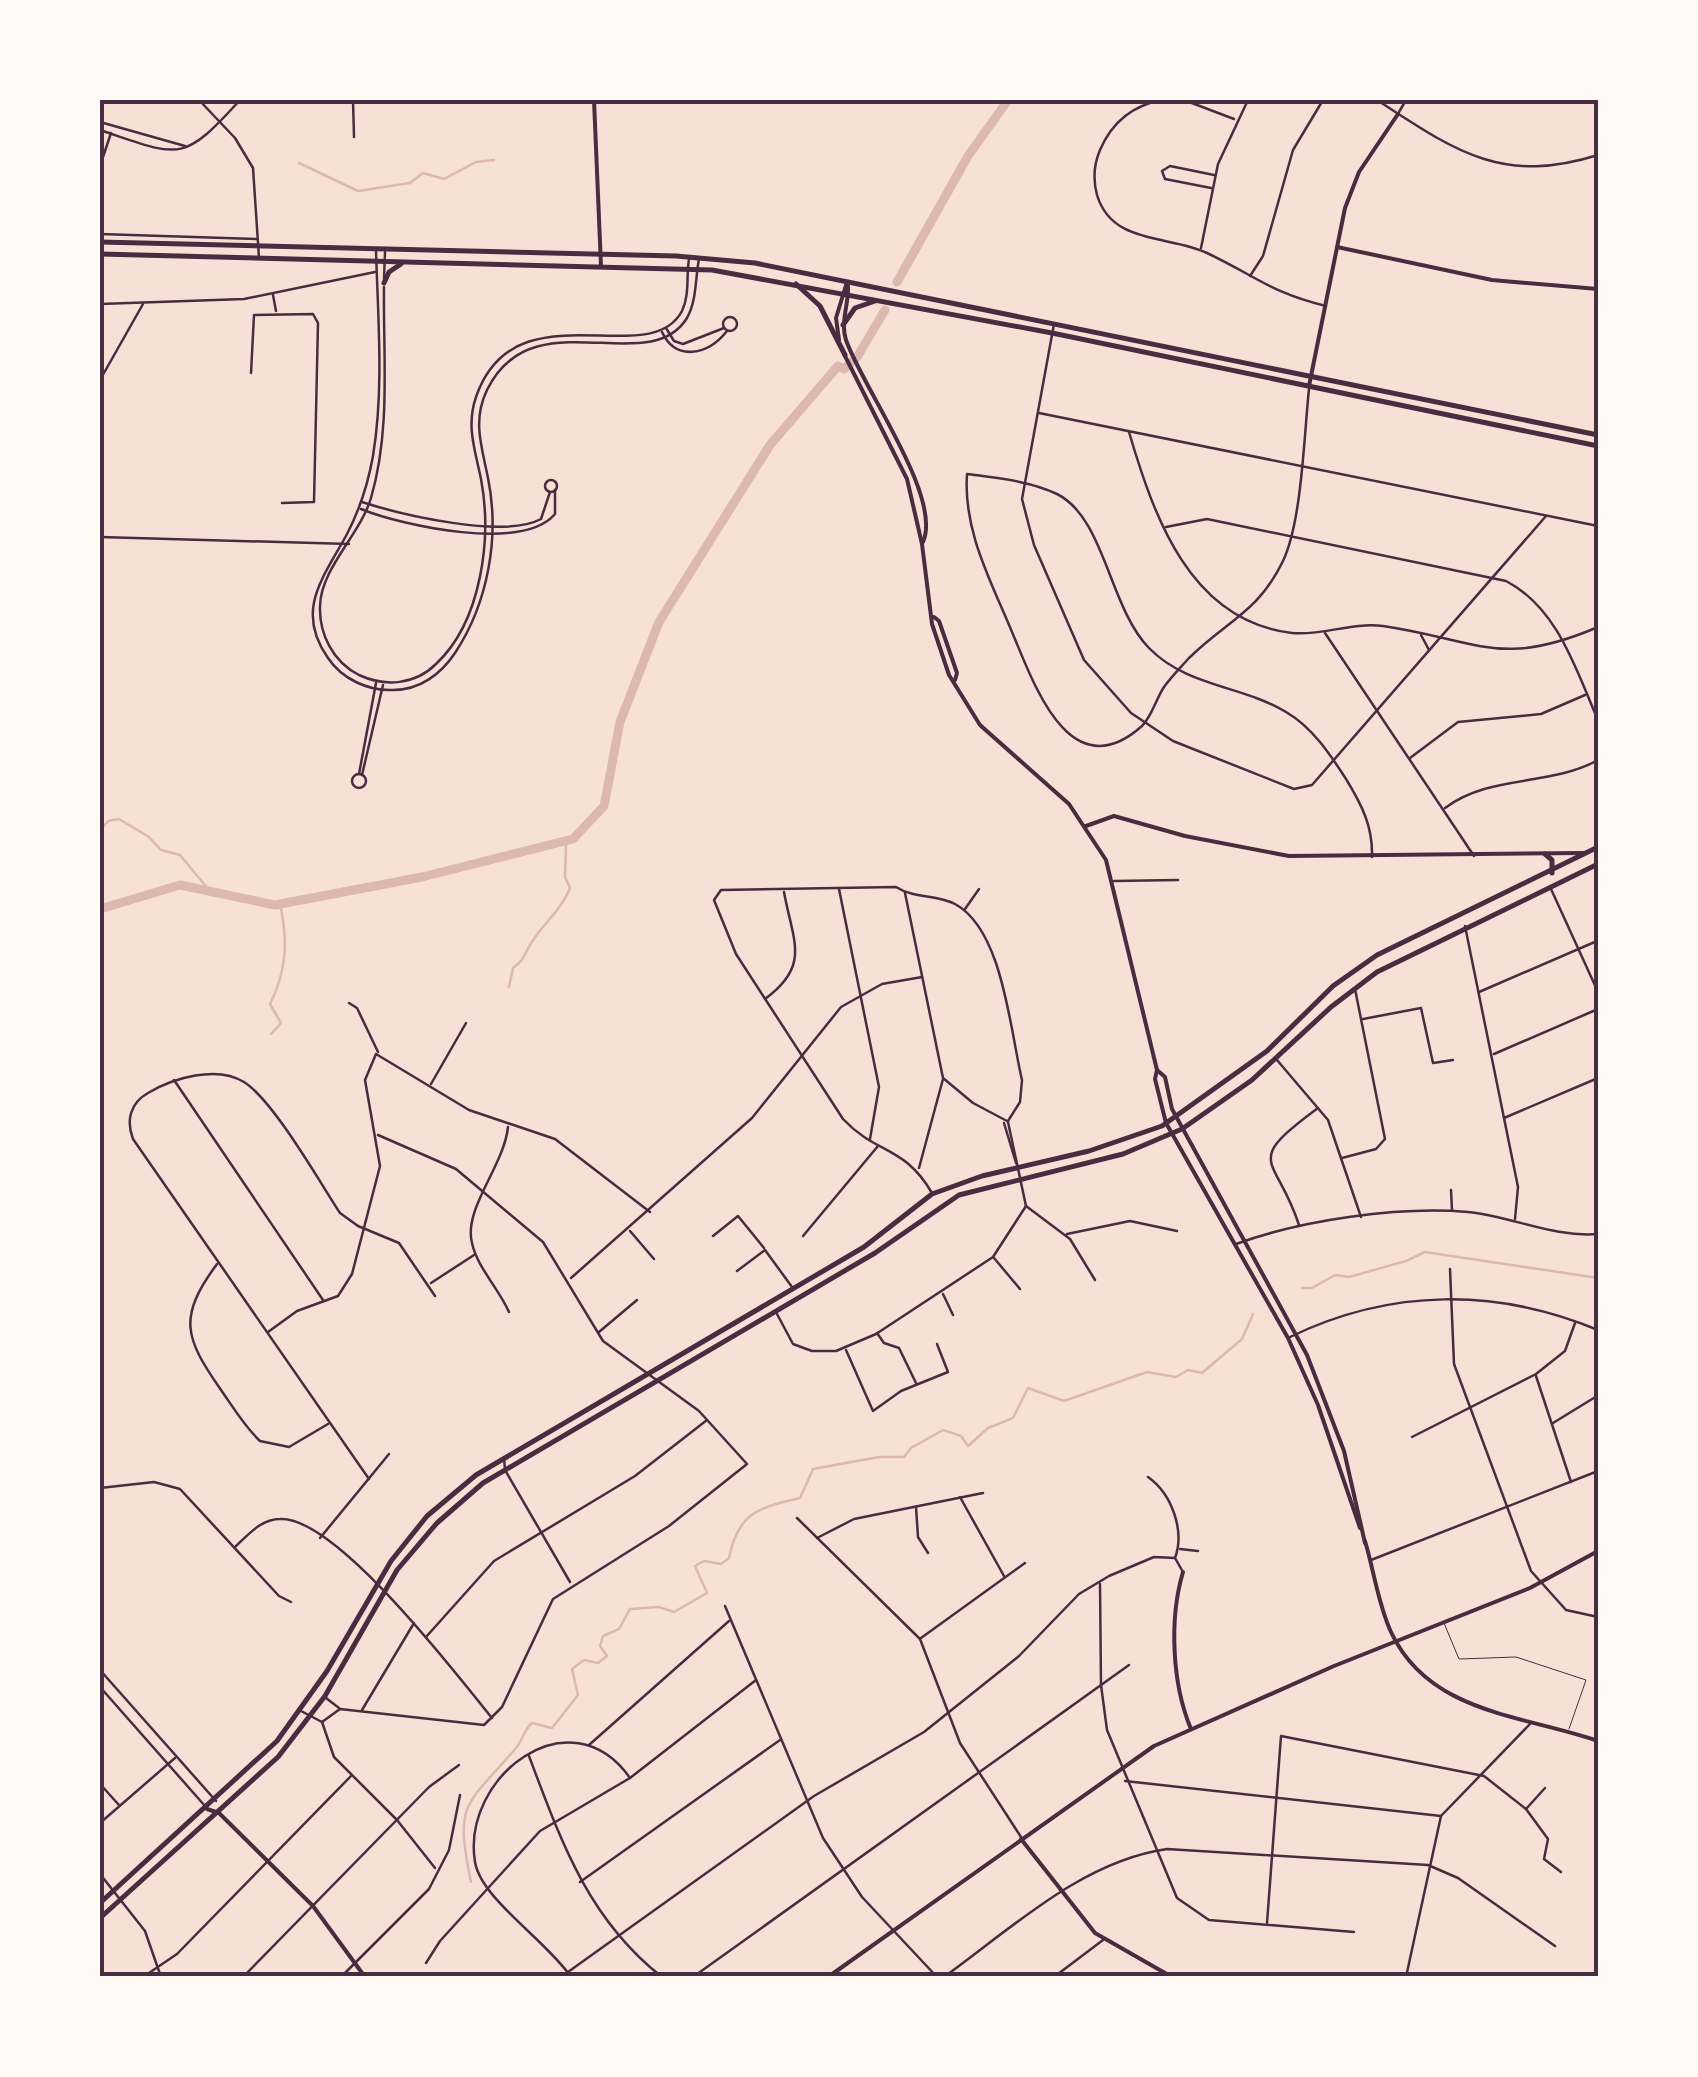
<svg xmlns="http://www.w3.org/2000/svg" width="1698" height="2077" font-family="Commissioner,sans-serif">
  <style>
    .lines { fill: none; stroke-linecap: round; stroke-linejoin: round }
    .stream { stroke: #dcb8b0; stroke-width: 2.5 }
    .river { stroke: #dcb8b0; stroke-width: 9 }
    .service { stroke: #4a2c40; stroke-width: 1 }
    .minor { stroke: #4a2c40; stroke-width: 2.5 }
    .tertiary { stroke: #4a2c40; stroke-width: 4 }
    .secondary { stroke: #4a2c40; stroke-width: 4 }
    .primary { stroke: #4a2c40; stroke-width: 5 }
    .neatline { fill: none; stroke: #4a2c40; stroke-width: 4 }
  </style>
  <rect width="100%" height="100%" fill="#f7e1d7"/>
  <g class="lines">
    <g class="stream">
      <polyline points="299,163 358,191 410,183 423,173 444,179 476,162 494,160"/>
      <polyline points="100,831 108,821 119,819 149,837 161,850 180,855 209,890"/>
      <path d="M509 987 513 968C526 959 524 953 532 942 544 922 561 911 570 888L565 877 566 843"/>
      <path d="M271 1034 281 1023 270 1004C287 971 288 939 280 904"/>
      <polyline points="1302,1288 1312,1288 1335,1275 1349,1277 1406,1261 1425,1252 1598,1278"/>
      <path d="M471 1882C454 1800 466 1807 516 1748 523 1740 523 1731 532 1723L552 1728 578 1695 572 1669 584 1660 598 1663 607 1656 600 1646 603 1636 619 1629 630 1609 659 1607 674 1612 707 1593 695 1566 704 1561 721 1564 729 1558C738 1513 757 1508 800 1498L813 1469 879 1457H904L911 1448 943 1430 961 1436 968 1446 988 1428 1013 1418 1028 1388 1064 1401 1147 1372 1176 1377 1188 1370 1202 1373 1242 1339 1253 1314"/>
    </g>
    <g class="river">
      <polyline points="897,282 968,156 1008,100"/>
      <polyline points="100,909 180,885 275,905 422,877 573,839 604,806 620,722 659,622 770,445 838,366 844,369 857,357 885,310"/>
    </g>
    <polyline class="service" points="1444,1623 1459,1659 1516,1657 1586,1680 1569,1729"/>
    <g class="minor">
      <polyline points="199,100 235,138 253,168 259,258"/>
      <polyline points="353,100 354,137"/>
      <path d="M1163 100C1133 105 1112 122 1100 150 1094 164 1093 180 1097 195 1112 245 1169 235 1207 253 1254 275 1271 293 1326 306"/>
      <polyline points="1184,100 1234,119"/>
      <path d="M1377 100C1455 151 1502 185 1598 155"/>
      <polyline points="1399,112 1406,100"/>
      <polyline points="100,122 185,146"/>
      <path d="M100 130C180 157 182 164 240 100"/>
      <polyline points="100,166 111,133"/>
      <polyline points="1211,188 1165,179 1162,171 1170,166 1214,175"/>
      <polyline points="100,234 257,239"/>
      <polyline points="1201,248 1218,164 1248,100"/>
      <path d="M376 251C378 318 384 390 373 456 368 484 360 509 347 534 324 577 294 610 328 658 342 679 368 691 393 690 420 690 441 674 455 653 488 603 500 537 488 478 482 447 472 421 487 390 532 297 649 380 687 318 697 300 695 279 699 259"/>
      <polyline points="1250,276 1263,256 1293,150 1323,100"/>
      <polyline points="384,279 385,252"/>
      <path d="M384 287C383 358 391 429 371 498 360 535 321 568 320 606 319 634 333 662 359 675 385 687 415 685 436 664 482 621 492 537 481 479 475 450 466 426 476 397 515 285 649 373 682 311 690 294 686 276 689 259"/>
      <polyline points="273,295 276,311"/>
      <polyline points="100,304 244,299 375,272"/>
      <circle cx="730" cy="324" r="7"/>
      <polyline points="1054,324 1022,499 1034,545 1084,660 1131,713 1173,741 1294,789 1312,785 1546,516"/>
      <polyline points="666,328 674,341 683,344 724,328"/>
      <path d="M662 332C676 362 708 355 727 331"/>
      <polyline points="251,373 254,315 313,314 318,323 314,502 282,503"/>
      <polyline points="100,380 143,304"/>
      <path d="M1309 389C1304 435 1302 521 1283 561 1258 613 1226 621 1189 658 1181 667 1171 677 1164 687 1156 699 1152 716 1142 726 1069 791 1033 681 1012 632 991 581 963 531 967 474 997 478 1030 481 1057 494 1105 518 1109 607 1149 648 1187 687 1241 685 1286 712 1312 727 1330 754 1346 779 1362 805 1373 827 1372 857"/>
      <polyline points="1039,413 1598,526"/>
      <path d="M1129 432C1154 517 1190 621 1292 633 1323 636 1351 622 1383 626 1478 640 1500 669 1598 627"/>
      <circle cx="551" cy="486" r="6"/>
      <path d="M362 502C402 515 504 539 541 519L550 492"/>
      <path d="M361 509C403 526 523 552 555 514V490"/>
      <polyline points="1598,516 1598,557"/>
      <path d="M1166 527 1207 519 1506 581C1558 608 1576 670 1598 720"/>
      <polyline points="100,537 349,544"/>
      <polyline points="1325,633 1474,856"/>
      <polyline points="1421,635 1429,650"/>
      <polyline points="1410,758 1458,722 1541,714 1585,695"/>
      <polyline points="359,774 376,683"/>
      <circle cx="359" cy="781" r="7"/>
      <polyline points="362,775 383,685"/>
      <path d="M1445 808C1490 774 1549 787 1598 760"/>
      <polyline points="1114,881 1178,880"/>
      <polyline points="839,889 879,1087 870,1139"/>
      <polyline points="1551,889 1598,992"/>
      <polyline points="905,893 943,1078 973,1103 1007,1121"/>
      <polyline points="965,909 979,889"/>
      <polyline points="1465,926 1518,1187 1515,1219"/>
      <polyline points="1479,992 1597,941"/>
      <path d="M765 999C811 965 793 942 784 892"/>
      <polyline points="349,1003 357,1008 378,1052"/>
      <polyline points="1363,1019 1421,1008 1433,1063 1453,1060"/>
      <polyline points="1494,1054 1598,1009"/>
      <polyline points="1277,1060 1328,1120 1361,1217"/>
      <polyline points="174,1080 323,1300"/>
      <polyline points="431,1084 466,1023"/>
      <polyline points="1504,1118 1598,1078"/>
      <polyline points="1008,1122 1026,1206 1070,1239 1095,1280"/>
      <polyline points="1004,1123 1016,1163"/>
      <path d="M508 1127C504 1166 463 1209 472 1243 477 1267 499 1289 509 1312"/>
      <polyline points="1342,1158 1376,1149 1385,1139 1355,989"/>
      <polyline points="919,1168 943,1079"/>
      <polyline points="1451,1190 1452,1210"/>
      <path d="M932 1193C904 1145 877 1155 843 1119L736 954 714 900 721 890 896 887C915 899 935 894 955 904 1003 930 1010 1030 1022 1080L1020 1102 1008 1121"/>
      <path d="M1299 1225C1276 1154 1241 1165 1318 1108"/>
      <polyline points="630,1231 654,1259"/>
      <polyline points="1067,1234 1130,1221 1177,1231"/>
      <polyline points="713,1236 738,1216 764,1248"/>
      <polyline points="803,1236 878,1146"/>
      <path d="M1236 1244C1302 1220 1398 1206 1468 1212 1511 1216 1554 1238 1598 1234"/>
      <polyline points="994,1258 1020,1289"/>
      <path d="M217 1264C177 1318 185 1338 221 1390 233 1407 244 1426 260 1441L289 1447 328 1424"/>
      <polyline points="1450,1269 1454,1364 1531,1571 1566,1610 1598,1617"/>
      <polyline points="737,1271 765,1250 792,1287"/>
      <polyline points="571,1278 752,1118 841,1007 882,984 922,977"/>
      <polyline points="431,1283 474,1255"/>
      <polyline points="943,1294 953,1315"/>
      <polyline points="777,1314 793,1344 812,1351 836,1351 876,1334 993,1257 1026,1206"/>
      <polyline points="268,1332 297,1311 338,1296 352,1274 380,1166 365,1080 376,1054 469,1110 555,1139 650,1212"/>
      <polyline points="599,1332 637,1300"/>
      <polyline points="877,1333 884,1343 899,1348 916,1383"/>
      <path d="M1290 1337C1391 1288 1497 1288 1598 1330"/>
      <polyline points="846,1350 873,1411 901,1391 948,1372 937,1344"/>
      <polyline points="1536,1376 1571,1482"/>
      <polyline points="1553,1423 1597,1396"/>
      <polyline points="1412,1437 1536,1374 1565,1351 1575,1323"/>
      <polyline points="504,1458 505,1470 570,1582"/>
      <path d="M1148 1477C1172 1494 1185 1531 1175 1558L1183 1572"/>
      <path d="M369 1479 133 1139C126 1121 130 1103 148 1093 173 1078 217 1065 244 1082 273 1100 319 1181 340 1213L358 1226 399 1243 435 1296"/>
      <polyline points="100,1488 154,1482 180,1489 279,1596 291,1602"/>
      <polyline points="960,1497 1004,1576"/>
      <polyline points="916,1507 918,1537 928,1553"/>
      <polyline points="797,1518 920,1639 960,1743 1021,1837"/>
      <polyline points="320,1538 389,1454"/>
      <polyline points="817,1538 854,1519 983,1493"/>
      <path d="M235 1547C248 1535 261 1519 280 1519 336 1516 457 1675 492 1718"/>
      <polyline points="1180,1549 1198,1551"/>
      <polyline points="1371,1560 1598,1471"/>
      <polyline points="1100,1584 1101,1685 1107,1730 1177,1898 1209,1920 1354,1932"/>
      <polyline points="725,1606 823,1838 862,1897 937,1977"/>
      <polyline points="426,1637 494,1561 635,1476 707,1420"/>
      <polyline points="921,1638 1025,1563"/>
      <polyline points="100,1670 216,1801"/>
      <polyline points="100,1687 205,1806"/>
      <polyline points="326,1698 339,1708"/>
      <polyline points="362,1710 414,1623"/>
      <polyline points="301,1711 322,1722 334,1757 397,1820 435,1868"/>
      <polyline points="322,1722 340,1709 484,1725 502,1707 553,1599 669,1526 747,1464 699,1411 603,1341 543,1242 456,1169 378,1135"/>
      <polyline points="589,1745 729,1621"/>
      <path d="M529 1756C561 1841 588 1919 662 1977"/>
      <polyline points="1125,1781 1441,1816"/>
      <polyline points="100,1784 119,1805"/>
      <polyline points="1545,1788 1526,1809 1548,1839 1544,1859 1561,1872"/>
      <polyline points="100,1823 175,1758"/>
      <polyline points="100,1874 145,1931 161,1977"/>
      <polyline points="580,1882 780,1740"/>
      <polyline points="1267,1923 1281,1736 1484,1776 1526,1809"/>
      <polyline points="426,1963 440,1941 540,1831 630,1778 756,1680"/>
      <polyline points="143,1977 177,1954 351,1776"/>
      <polyline points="243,1977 429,1787 459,1765"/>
      <polyline points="341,1977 429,1889 449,1850 460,1795"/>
      <polyline points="561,1977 814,1796 924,1732 1019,1656 1079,1594 1109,1576 1154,1557 1175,1558"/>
      <path d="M571 1977C547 1941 481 1899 475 1862 461 1777 570 1693 630 1778"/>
      <polyline points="693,1977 1129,1665"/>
      <path d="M944 1977C1011 1929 1082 1861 1167 1849L1428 1865 1458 1878 1555 1946"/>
      <polyline points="1054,1977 1103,1940"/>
      <polyline points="1406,1977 1441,1816 1530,1724"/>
    </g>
    <g class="tertiary">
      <polyline points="594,100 601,266"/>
      <polyline points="1337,247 1492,280 1598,289"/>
      <polyline points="1309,386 1345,208 1359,172 1398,114"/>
      <polyline points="1086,826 1114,816 1185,836 1289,856 1584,853"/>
      <path d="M1183 1572C1169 1619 1172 1684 1191 1729"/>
      <polyline points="207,1809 219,1813 313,1906 365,1977"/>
      <polyline points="1021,1839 1095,1933 1172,1977"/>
      <polyline points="828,1977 1154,1746 1334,1666 1530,1588 1598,1551"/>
    </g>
    <g class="secondary">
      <path d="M848 286C849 304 840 322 846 340 862 387 943 497 923 542"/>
      <polyline points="839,340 836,318 847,282"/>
      <polyline points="844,354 907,479 922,544 932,624 949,675 980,725 1069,804 1106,860 1157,1070 1165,1077 1172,1109 1307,1355 1344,1451 1365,1543"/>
      <polyline points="934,617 939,621 957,673 955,680"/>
      <polyline points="1157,1070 1155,1079 1166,1123 1288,1338 1318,1405 1360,1528"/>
      <path d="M1365 1541C1374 1571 1378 1604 1391 1632 1429 1714 1524 1715 1598 1741"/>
    </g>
    <g class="primary">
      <polyline points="100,242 676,256 755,263 1598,435"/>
      <polyline points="100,254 712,270 1052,333 1598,446"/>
      <polyline points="384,283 389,272 401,264"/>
      <polyline points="796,284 820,306 845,355"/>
      <polyline points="843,325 855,308 875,301"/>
      <polyline points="1545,854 1552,860 1552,873"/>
      <polyline points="100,1903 277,1741 327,1671 391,1561 427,1516 476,1475 864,1247 932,1194 982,1176 1089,1151 1162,1126 1267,1051 1333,986 1377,955 1598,847"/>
      <polyline points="100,1918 278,1757 325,1696 397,1570 437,1523 483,1483 875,1253 959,1195 1123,1154 1182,1129 1252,1080 1331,1007 1377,972 1598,864"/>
    </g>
  </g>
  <rect width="1698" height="2077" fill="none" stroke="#fffaf5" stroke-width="205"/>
  <rect x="102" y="102" width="1494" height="1872" class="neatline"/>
</svg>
